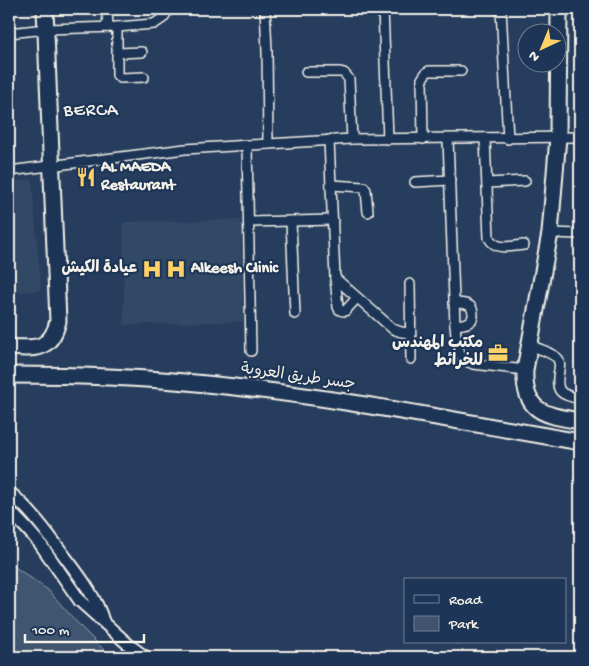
<svg xmlns="http://www.w3.org/2000/svg" width="589" height="666" font-family="'Gochi Hand','Playpen Sans Arabic',sans-serif">
  <style>
    .built { fill: #334966 }
    .green { fill: #40546f; stroke: #9aa2ac }
    .lines { fill: none; stroke-linecap: round; stroke-linejoin: round }
    .street-casing { stroke: #f4f1e8; stroke-width: 12 }
    .secondary-casing { stroke: #f4f1e8; stroke-width: 15 }
    .highway-casing { stroke: #f4f1e8; stroke-width: 19 }
    .street { stroke: #1d3557; stroke-width: 9 }
    .secondary { stroke: #1d3557; stroke-width: 11 }
    .highway { stroke: #1d3557; stroke-width: 15 }
    .labels { text-anchor: middle; dominant-baseline: central; stroke-width: 4.5; stroke-linejoin: round; paint-order: stroke }
    .poi-label { font-size: 16px; font-weight: bold; fill: #f4f1e8; stroke: #1d3557; text-anchor: start }
    .street-label { font-size: 16px; fill: #f4f1e8; stroke: #1d3557 }
    .neighbourhood-label { font-size: 18px; letter-spacing: 1px; fill: #f4f1e8; stroke: #1d3557 }
  </style>
  <rect width="100%" height="100%" fill="#263d5d"/>
  <filter id="ink" filterUnits="userSpaceOnUse"><feTurbulence type="fractalNoise" baseFrequency=".02" numOctaves="2"/><feDisplacementMap in="SourceGraphic" scale="10" xChannelSelector="R" yChannelSelector="G"/><feConvolveMatrix kernelMatrix="1 2 1 2 8 2 1 2 1" color-interpolation-filters="sRGB"/></filter>
  <g filter="url(#ink)">
    <g class="built">
      <polygon points="32,180 41,290 9,293 9,182"/>
      <polygon points="241,220 243,321 124,325 123,222"/>
    </g>
    <polygon class="green" points="9,563 48,590 80,626 111,657 9,657"/>
    <g class="lines">
      <defs>
        <g id="street">
          <polyline points="107,9 108,27"/>
          <polyline points="265,9 267,51 268,144"/>
          <polyline points="383,9 388,139"/>
          <polyline points="501,9 508,139"/>
          <polyline points="117,27 117,75 120,78 144,77"/>
          <polyline points="9,33 46,29 117,27 154,24 163,18 169,9"/>
          <polyline points="118,53 142,52"/>
          <polyline points="306,72 340,72 344,73 349,79 352,139"/>
          <path d="M485 138 489 238C496 251 512 246 524 245"/>
          <polyline points="423,139 422,79 426,73 429,71 461,71"/>
          <path d="M448 139 455 325C457 340 455 359 473 364L525 370"/>
          <path d="M329 140 335 278 338 307C339 310 341 311 345 311L357 298"/>
          <polyline points="247,145 251,351"/>
          <polyline points="9,171 185,149 268,144 352,139 580,137"/>
          <polyline points="415,182 450,180"/>
          <polyline points="487,183 525,181"/>
          <polyline points="331,185 364,187 366,190 368,212"/>
          <polyline points="291,221 295,314"/>
          <polyline points="249,222 333,220"/>
          <polyline points="550,233 580,234"/>
          <polyline points="335,278 393,329 401,332 410,333"/>
          <polyline points="410,284 411,359"/>
          <path d="M454 303C459 303 466 303 470 306 472 308 473 311 473 314 474 324 463 324 455 325"/>
          <path d="M529 345C537 348 553 353 558 359 560 363 560 366 559 370 555 393 560 394 580 399"/>
        </g>
        <g id="secondary">
          <path d="M9 492C31 510 49 535 66 558 81 578 96 597 103 621"/>
          <polyline points="9,510 28,530 41,545 80,601 130,646 145,657"/>
        </g>
        <g id="highway">
          <path d="M559 9 558 137 550 233 525 370C523 413 545 415 580 421"/>
          <path d="M9 347C34 349 51 351 58 321L45 9"/>
          <path d="M9 375C74 375 140 377 206 384 331 396 456 421 580 442"/>
        </g>
      </defs>
      <use href="#street" class="street-casing"/>
      <use href="#secondary" class="secondary-casing"/>
      <use href="#highway" class="highway-casing"/>
      <use href="#street" class="street"/>
      <use href="#secondary" class="secondary"/>
      <use href="#highway" class="highway"/>
    </g>
  </g>
  <defs>
    <symbol id="restaurant-bare" viewBox="-9 -9 18 18"><path d="M-5-6h1v4h1v-4h1v4h1v-4h1v5L-1.5 .5V6h-2V.5L-5-1ZM5-6V6H3V1.5H1.5Q1.5-4 5-6Z" fill="#ffd166" stroke="#1d3557" stroke-width="2.5" paint-order="stroke"/></symbol>
    <symbol id="hospital-bare" viewBox="-9 -9 18 18"><path d="M-5-5h3v3.5h4V-5h3V5h-3V1.5h-4V5h-3Z" fill="#ffd166" stroke="#1d3557" stroke-width="2.5" paint-order="stroke"/></symbol>
    <symbol id="office-bare" viewBox="-9 -9 18 18"><path d="M-6-3h4V-5.5h4V-3h4V5H-6ZM-1-4.5V-3h2v-1.5ZM-6 0V1H6V0Z" fill="#ffd166" stroke="#1d3557" stroke-width="2.5" paint-order="stroke"/></symbol>
  </defs>
  <g fill-rule="evenodd">
    <use href="#restaurant-bare" x="72" y="163" width="28" height="28"/>
    <use href="#hospital-bare" x="138" y="255" width="28" height="28"/>
    <use href="#hospital-bare" x="162" y="255" width="28" height="28"/>
    <use href="#office-bare" x="484" y="339" width="28" height="28"/>
  </g>
  <g class="labels">
    <g class="poi-label">
      <text x="101" y="168">AL MAEDA<tspan x="101" dy="18">Restaurant</tspan></text>
      <text x="137" y="269" text-anchor="end">عيادة الكيش</text>
      <text x="191" y="269">Alkeesh Clinic</text>
      <text x="483" y="344" text-anchor="end">مكتب المهندس<tspan x="483" dy="18">للخرائط</tspan></text>
    </g>
    <g class="street-label">
      <text transform="translate(298 378) rotate(8)">جسر طريق العروبة</text>
    </g>
    <g class="neighbourhood-label">
      <text x="91" y="111">BERCA</text>
    </g>
  </g>
  <rect width="589" height="666" fill="none" stroke="#1d3557" stroke-width="30"/>
  <rect x="15" y="15" width="559" height="636" fill="none" stroke="#f4f1e8" stroke-width="2" filter="url(#ink)"/>
  <rect x="404" y="578" width="162" height="65" fill="#1d3557" stroke="#738091"/>
  <rect x="414" y="595" width="25" height="8" fill="#1d3557" stroke="#738091"/>
  <text x="449" y="604" font-size="15" fill="#f4f1e8">Road</text>
  <rect x="414" y="616" width="25" height="15" fill="#40546f" stroke="#738091"/>
  <text x="449" y="628" font-size="15" fill="#f4f1e8">Park</text>
  <g transform="translate(542 48) rotate(224)"><circle r="24" fill="#1d3557" stroke="#738091"/>
  <path d="M0-4L9 19L0 12L-9 19Z" fill="#ffd166"/>
  <text y="-8" font-size="14" font-weight="bold" text-anchor="middle" fill="#f4f1e8">N</text>
  </g>
  <path d="M25 634v8h119v-8" fill="none" stroke="#f4f1e8" stroke-width="2.5"/>
  <text x="32" y="634" font-size="15" fill="#f4f1e8" stroke="#1d3557" stroke-width="4" paint-order="stroke">100 m</text>
</svg>
